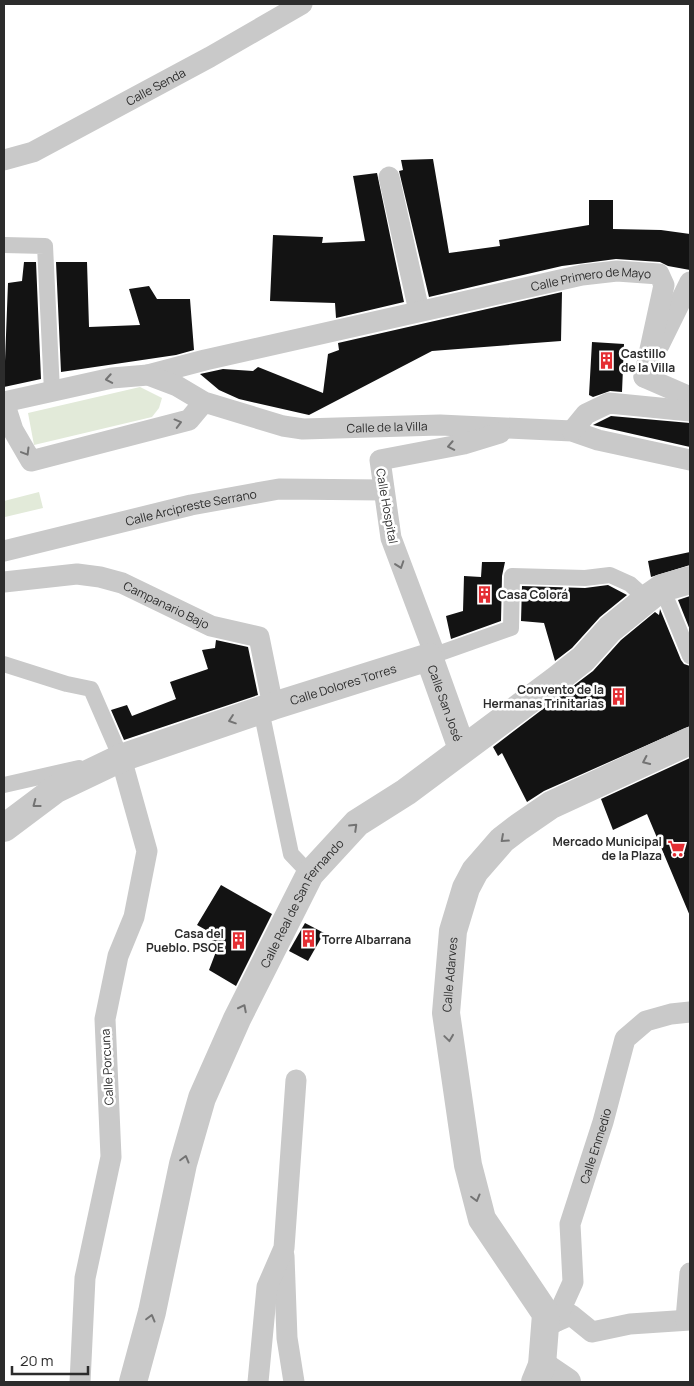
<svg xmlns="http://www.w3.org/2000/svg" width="694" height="1386" font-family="Manrope,sans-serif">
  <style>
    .green { fill: #e2ead9 }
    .building { fill: #131313 }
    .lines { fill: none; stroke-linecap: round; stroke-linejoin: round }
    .pedestrian { stroke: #c9c9c9; stroke-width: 16 }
    .minor { stroke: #c9c9c9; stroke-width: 21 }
    .tertiary { stroke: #c9c9c9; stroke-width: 28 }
    .oneway { stroke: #737373 }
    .labels { text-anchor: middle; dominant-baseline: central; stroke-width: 5; stroke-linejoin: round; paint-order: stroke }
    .street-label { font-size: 12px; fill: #2c2c2c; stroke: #fff }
    .poi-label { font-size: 12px; font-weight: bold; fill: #2c2c2c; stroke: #fff; text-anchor: start }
  </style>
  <rect width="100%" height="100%" fill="#fff"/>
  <g class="green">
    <polygon points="140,387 162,398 159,408 152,417 34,445 28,413"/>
    <polygon points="39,492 43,508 5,517 4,501"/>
  </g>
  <g class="building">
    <polygon points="433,159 449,253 500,246 499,240 589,225 589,200 613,200 613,229 661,230 690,234 690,270 668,266 660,262 616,259 562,266 429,297 399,171 403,170 401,160"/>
    <polygon points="377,173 404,302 336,318 335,303 270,301 273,235 323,237 322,243 365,241 353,176"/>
    <polygon points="24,262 36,262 41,379 4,387 8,283 22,281"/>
    <polygon points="56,262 87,262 89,327 140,325 129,289 149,286 157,299 190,299 194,350 176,355 61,372"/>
    <polygon points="562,292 561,341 432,351 309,415 239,399 219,390 200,374 223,369 253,371 258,367 323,393 328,354 339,350 338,343"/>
    <polygon points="592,342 624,344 622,392 610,391 593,397 589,395"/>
    <polygon points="611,416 690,423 690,447 593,425"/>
    <polygon points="690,552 690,565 651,577 648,561"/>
    <polygon points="482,562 505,562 502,576 501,621 451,639 446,616 463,611 464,576 481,577"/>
    <polygon points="608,585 627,595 600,617 572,648 555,661 544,623 521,621 522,586 585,588"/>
    <polygon points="690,596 690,630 678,600"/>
    <polygon points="660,609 681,660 684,664 690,666 690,726 544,791 527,802 502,753 498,756 493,747 593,671 621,640 655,612 659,615"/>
    <polygon points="216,640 248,647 258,695 124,740 111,710 127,705 132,716 176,699 170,682 208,669 202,650 215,648"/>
    <polygon points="690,758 690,916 647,814 613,830 601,799"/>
    <polygon points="221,885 272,914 236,986 209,970 217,949 210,945 215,935 197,925"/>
    <polygon points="305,923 324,933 308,961 289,951"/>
  </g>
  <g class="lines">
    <g class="pedestrian">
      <polyline points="4,245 45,246 52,391"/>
      <polyline points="662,588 690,656"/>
      <polyline points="429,657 511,628 512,576 585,578 610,575 630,584 640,593 644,602"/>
      <polyline points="4,664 67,684 91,689 121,758 113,760"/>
      <polyline points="261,710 291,854 310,874"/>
      <polyline points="4,785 79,768"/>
    </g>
    <g class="minor">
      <path id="s1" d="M4 160 33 152 210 57 302 4"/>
      <polyline points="389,177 419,311"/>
      <polyline points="659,345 690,282"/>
      <path id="s2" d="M148 375 205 360 582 275 617 271 659 274 664 285 644 377"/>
      <polyline points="644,377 690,397"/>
      <path id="s3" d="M204 402 189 420 31 461 13 430 4 402 112 378 148 375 177 386 204 402 283 426 303 429 440 425 572 431 598 440 690 460"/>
      <polyline points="572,431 586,414 609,403 690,411"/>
      <path id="s4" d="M4 551 191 505 279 489 383 490"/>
      <path id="s5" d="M4 582 77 574 100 577 122 583 211 626 259 637 273 706"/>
      <polyline points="435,655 391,538 380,460 464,444 500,433"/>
      <polyline points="284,1256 287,1338 294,1382"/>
      <polyline points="550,1317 555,1322 571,1315 592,1332 630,1324 690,1320"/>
      <polyline points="686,1319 690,1273"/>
      <path id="s6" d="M555 1322 573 1282 570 1224 603 1122 625 1039 646 1021 671 1014 690 1012"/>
      <polyline points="80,1382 85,1278 111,1157 105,1019 118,956 134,917 147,851 121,758"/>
      <polyline points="258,1382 267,1287 284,1248 296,1080"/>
    </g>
    <g class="tertiary">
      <path id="s7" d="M4 828 56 789 121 758 273 706 429 657 462 749"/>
      <polyline points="542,1365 567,1382"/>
      <path id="s8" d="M133 1382 152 1312 183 1164 202 1098 237 1019 310 874 357 823 406 792 555 681 583 659 610 629 652 595 662 588 690 580"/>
      <path id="s9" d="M535 1382 542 1365 546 1314 482 1219 468 1165 446 1013 453 931 466 888 475 871 502 840 519 827 551 805 690 741"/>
    </g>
  </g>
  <defs><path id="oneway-chevron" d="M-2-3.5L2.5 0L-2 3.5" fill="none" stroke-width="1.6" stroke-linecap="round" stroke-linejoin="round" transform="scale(1.25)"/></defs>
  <g class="oneway">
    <use href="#oneway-chevron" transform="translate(109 379) rotate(170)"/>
    <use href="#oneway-chevron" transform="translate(178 423) rotate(-15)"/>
    <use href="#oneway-chevron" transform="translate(451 446) rotate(169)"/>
    <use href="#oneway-chevron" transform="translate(26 452) rotate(59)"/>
    <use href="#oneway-chevron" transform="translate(400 565) rotate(71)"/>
    <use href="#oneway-chevron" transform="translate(232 720) rotate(161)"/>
    <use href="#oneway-chevron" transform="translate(646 761) rotate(155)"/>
    <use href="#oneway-chevron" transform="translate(36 804) rotate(143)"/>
    <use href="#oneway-chevron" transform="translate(354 827) rotate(-44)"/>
    <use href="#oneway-chevron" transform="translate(504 839) rotate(138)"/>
    <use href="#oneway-chevron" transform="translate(243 1008) rotate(-63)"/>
    <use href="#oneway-chevron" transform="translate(449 1038) rotate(82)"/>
    <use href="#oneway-chevron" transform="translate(185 1159) rotate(-75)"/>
    <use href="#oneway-chevron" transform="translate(476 1198) rotate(75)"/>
    <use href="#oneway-chevron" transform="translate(151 1318) rotate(-75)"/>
  </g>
  <defs>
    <symbol id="building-bare" viewBox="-9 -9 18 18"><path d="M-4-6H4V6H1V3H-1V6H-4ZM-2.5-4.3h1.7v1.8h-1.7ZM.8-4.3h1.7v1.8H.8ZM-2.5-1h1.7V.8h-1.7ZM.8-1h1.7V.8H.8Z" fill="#e42e33" stroke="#fff" stroke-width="2.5" paint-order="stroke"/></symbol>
    <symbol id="supermarket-bare" viewBox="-9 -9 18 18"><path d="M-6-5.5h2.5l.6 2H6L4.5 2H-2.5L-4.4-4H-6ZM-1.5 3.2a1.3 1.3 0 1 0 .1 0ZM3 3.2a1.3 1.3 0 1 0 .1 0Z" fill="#e42e33" stroke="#fff" stroke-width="2.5" paint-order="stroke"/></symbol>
  </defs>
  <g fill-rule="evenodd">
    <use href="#building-bare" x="594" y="348" width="25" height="25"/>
    <use href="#building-bare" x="472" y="582" width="25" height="25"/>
    <use href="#building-bare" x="606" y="684" width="25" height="25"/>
    <use href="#supermarket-bare" x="664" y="836" width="25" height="25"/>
    <use href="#building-bare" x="296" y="926" width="25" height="25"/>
    <use href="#building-bare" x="226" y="928" width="25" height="25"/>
  </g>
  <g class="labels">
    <g class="street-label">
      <text stroke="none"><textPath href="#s1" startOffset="169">Calle Senda</textPath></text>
      <text stroke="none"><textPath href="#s2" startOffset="454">Calle Primero de Mayo</textPath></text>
      <text stroke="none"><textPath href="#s3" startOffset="648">Calle de la Villa</textPath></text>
      <text transform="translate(387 506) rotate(80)">Calle Hospital</text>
      <text stroke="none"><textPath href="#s4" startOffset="192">Calle Arcipreste Serrano</textPath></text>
      <text stroke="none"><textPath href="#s5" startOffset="169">Campanario Bajo</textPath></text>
      <text stroke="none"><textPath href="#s7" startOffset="371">Calle Dolores Torres</textPath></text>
      <text stroke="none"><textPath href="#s7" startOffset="510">Calle San José</textPath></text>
      <text stroke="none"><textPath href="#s8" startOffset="512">Calle Real de San Fernando</textPath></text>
      <text stroke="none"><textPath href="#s9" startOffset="432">Calle Adarves</textPath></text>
      <text transform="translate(107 1067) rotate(-93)">Calle Porcuna</text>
      <text stroke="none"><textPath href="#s6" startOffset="184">Calle Enmedio</textPath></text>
    </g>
    <g class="poi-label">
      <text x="621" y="353">Castillo<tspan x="621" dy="14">de la Villa</tspan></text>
      <text x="498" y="594">Casa Colorá</text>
      <text x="604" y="689" text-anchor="end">Convento de la<tspan x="604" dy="14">Hermanas Trinitarias</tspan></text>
      <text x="662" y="841" text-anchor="end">Mercado Municipal<tspan x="662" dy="14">de la Plaza</tspan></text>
      <text x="224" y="933" text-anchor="end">Casa del<tspan x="224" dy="14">Pueblo. PSOE</tspan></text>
      <text x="322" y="939">Torre Albarrana</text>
    </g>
  </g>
  <rect width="694" height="1386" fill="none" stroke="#2c2c2c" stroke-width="10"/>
  <path d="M12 1366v8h76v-8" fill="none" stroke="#2c2c2c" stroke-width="2.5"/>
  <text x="20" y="1366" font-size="15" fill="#2c2c2c" stroke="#ffffff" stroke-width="4" paint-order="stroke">20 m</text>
</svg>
